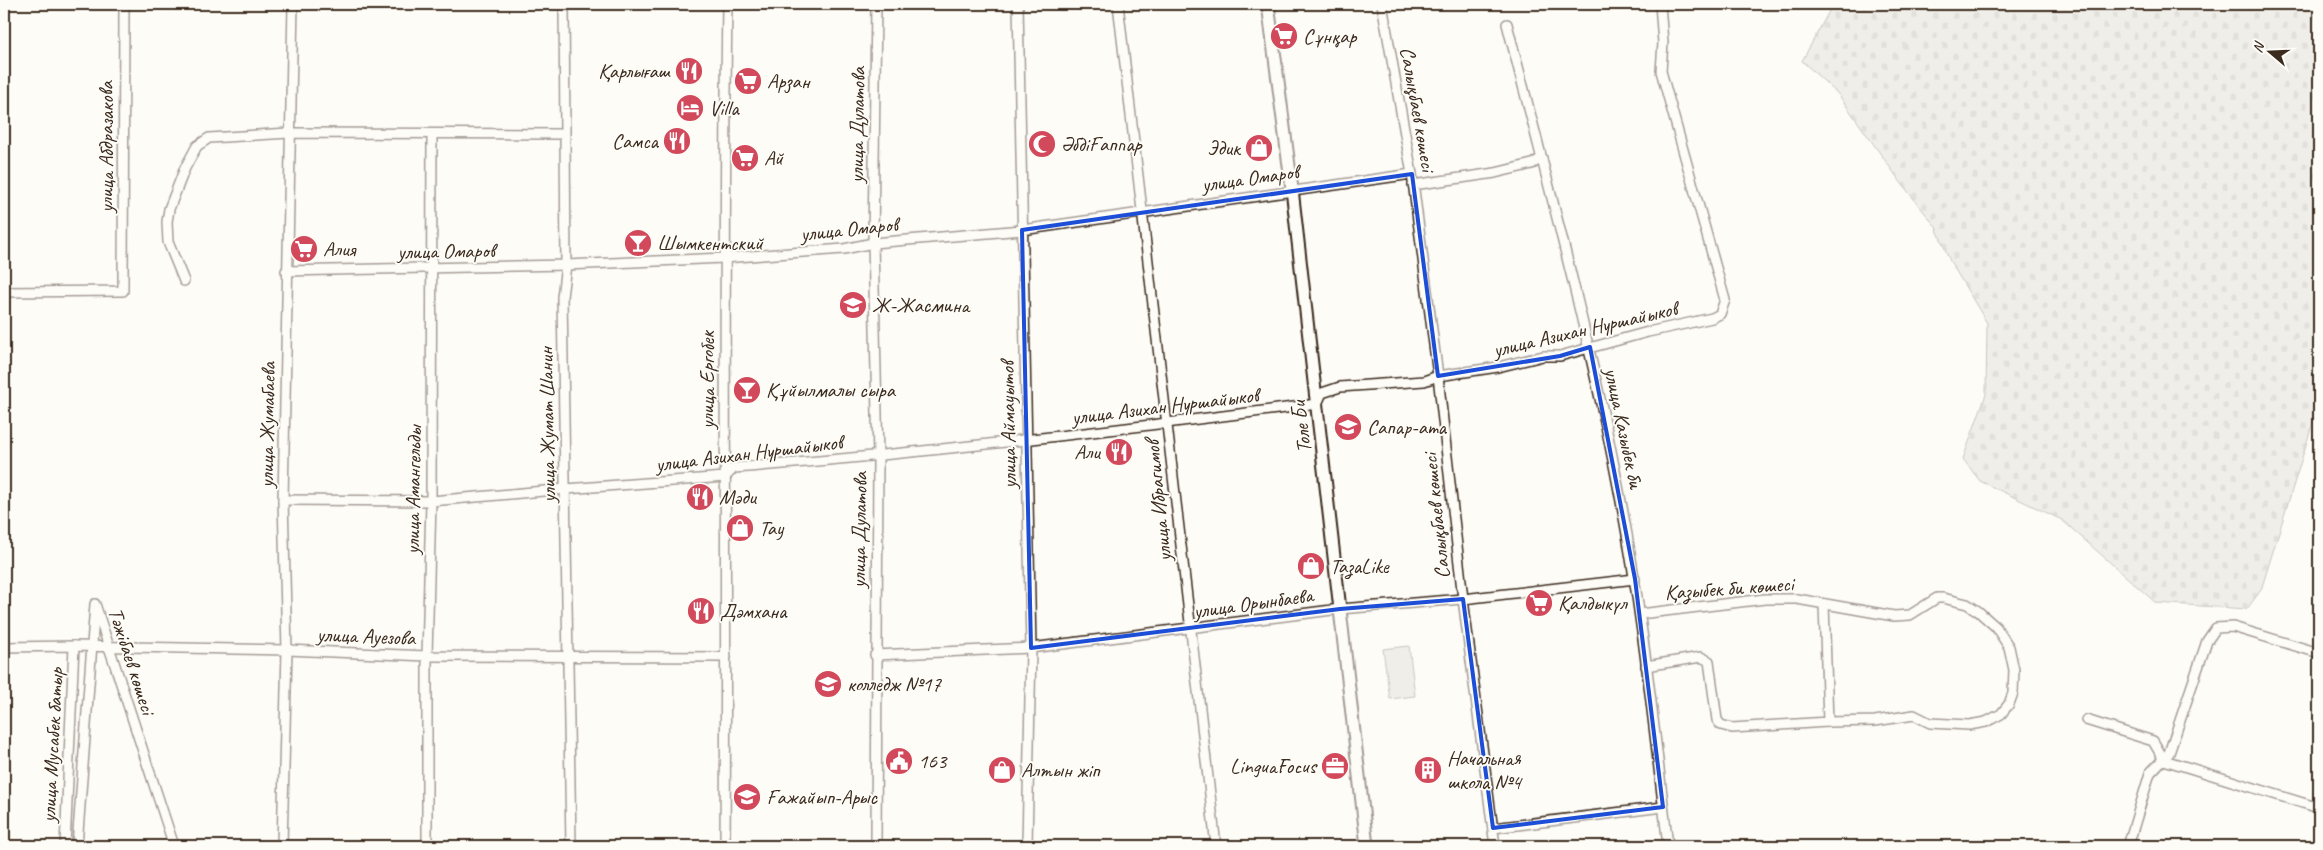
<svg xmlns="http://www.w3.org/2000/svg" width="2323" height="850" font-family="Caveat,sans-serif">
  <style>
    .cemetery { fill: url(#cemetery-stones); stroke: #8e847a }
    .park { fill: #e1ded7; stroke: #8e847a }
    .lines { fill: none; stroke-linecap: round; stroke-linejoin: round }
    .minor-casing { stroke: #3b2a1e; stroke-width: 12 }
    .major-casing { stroke: #3b2a1e; stroke-width: 15 }
    .minor { stroke: #fdfcf7; stroke-width: 9 }
    .major { stroke: #fdfcf7; stroke-width: 11 }
    .marked { fill: none; stroke: #1d4ed8; stroke-width: 4; stroke-linejoin: round }
    .labels { text-anchor: middle; dominant-baseline: central; stroke-width: 4; stroke-linejoin: round; paint-order: stroke }
    .poi-label { font-size: 21px; fill: #3b2a1e; stroke: #fdfcf7; text-anchor: start }
    .street-label { font-size: 21px; fill: #3b2a1e; stroke: #fdfcf7 }
  </style>
  <defs>
    <pattern id="cemetery-stones" width="16" height="16" patternUnits="userSpaceOnUse" patternTransform="scale(1.25)"><rect width="16" height="16" fill="#e1ded7"/><path d="M2 7V4a2 2 0 0 1 4 0v3zM10 15v-3a2 2 0 0 1 4 0v3z" fill="#c2bfb8"/></pattern>
  </defs>
  <rect width="100%" height="100%" fill="#fdfcf7"/>
  <filter id="ink" filterUnits="userSpaceOnUse"><feTurbulence type="fractalNoise" baseFrequency=".02" numOctaves="2"/><feDisplacementMap in="SourceGraphic" scale="10" xChannelSelector="R" yChannelSelector="G"/><feConvolveMatrix kernelMatrix="1 2 1 2 8 2 1 2 1" color-interpolation-filters="sRGB"/></filter>
  <g filter="url(#ink)">
    <polygon class="cemetery" points="1833,4 2319,4 2319,412 2314,419 2261,590 2247,609 2156,603 2062,520 1980,481 1963,459 1986,394 1987,323 1950,261 1936,227 1899,180 1838,94 1802,61"/>
    <polygon class="park" points="1409,646 1415,696 1390,699 1383,649"/>
    <g class="lines">
      <defs>
        <g id="minor">
          <polyline points="564,4 566,265 562,297 571,846"/>
          <polyline points="1018,4 1031,648 1027,846"/>
          <polyline points="1118,4 1216,846"/>
          <polyline points="1382,4 1412,174 1438,376 1463,599 1495,846"/>
          <path d="M1507 24C1547 179 1589 334 1619 491 1642 609 1654 728 1668 846"/>
          <polyline points="1413,185 1495,173 1532,164 1542,158"/>
          <polyline points="286,271 566,265 724,258 844,249 873,243 1022,230 1412,174"/>
          <polyline points="184,281 168,242 167,222 169,209 185,168 197,146 209,138 289,133 564,134"/>
          <polyline points="4,292 123,291 124,4"/>
          <path d="M283 500 431 501 566 489 725 477 734 468C929 453 1123 429 1317 404L1322 393 1340 387 1424 381 1438 376 1498 367 1543 356H1560L1648 332 1712 318 1720 314 1725 300 1661 71 1663 43 1660 4"/>
          <polyline points="1640,614 1765,599 1797,599 1894,616 1910,615 1937,598 1943,598 1967,604 1978,611 1996,627 2009,647 2014,670 2013,693 2009,704 2001,714 1986,722 1969,725 1930,723 1914,715 1875,721 1828,722"/>
          <polyline points="4,647 74,646 287,650 427,656 726,657"/>
          <polyline points="875,655 1031,648 1340,609 1463,599 1635,579"/>
          <polyline points="1646,666 1701,657 1709,661 1717,720 1721,725 1732,728 1828,722 1824,604"/>
          <polyline points="2086,720 2153,741 2164,760 2319,808"/>
          <polyline points="1493,828 1663,807"/>
          <polyline points="65,846 74,646"/>
          <polyline points="77,846 95,604 174,846"/>
          <polyline points="282,846 287,650 283,500 293,4"/>
          <polyline points="427,846 427,656 431,501 432,135"/>
          <path d="M725 846C727 565 723 285 727 4"/>
          <polyline points="876,846 878,457 873,243 876,4"/>
          <polyline points="2128,846 2150,773 2169,753 2207,641 2216,628 2233,627 2319,653"/>
        </g>
        <polyline id="major" points="1268,4 1292,189 1367,846"/>
      </defs>
      <use href="#minor" class="minor-casing"/>
      <use href="#major" class="major-casing"/>
      <use href="#minor" class="minor"/>
      <use href="#major" class="major"/>
    </g>
  </g>
  <path d="M0 0H2323V850H0ZM1412 174 1438 376 1560 356 1590 347 1635 579 1663 807 1493 828 1463 599 1340 609 1031 648 1022 230Z" fill="#fdfcf7" fill-opacity=".55" fill-rule="evenodd"/>
  <path class="marked" d="M1412 174 1438 376 1560 356 1590 347 1635 579 1663 807 1493 828 1463 599 1340 609 1031 648 1022 230Z"/>
  <defs>
    <symbol id="supermarket-disc" viewBox="-11 -11 22 22"><circle r="9.5" fill="#d1495b" stroke="#fdfcf7"/><path d="M-6-5.5h2.5l.6 2H6L4.5 2H-2.5L-4.4-4H-6ZM-1.5 3.2a1.3 1.3 0 1 0 .1 0ZM3 3.2a1.3 1.3 0 1 0 .1 0Z" fill="#fff"/></symbol>
    <symbol id="restaurant-disc" viewBox="-11 -11 22 22"><circle r="9.5" fill="#d1495b" stroke="#fdfcf7"/><path d="M-5-6h1v4h1v-4h1v4h1v-4h1v5L-1.5 .5V6h-2V.5L-5-1ZM5-6V6H3V1.5H1.5Q1.5-4 5-6Z" fill="#fff"/></symbol>
    <symbol id="hotel-disc" viewBox="-11 -11 22 22"><circle r="9.5" fill="#d1495b" stroke="#fdfcf7"/><path d="M-6-4.5h1.5V1H6V5H4.5V3h-9V5H-6ZM-4 0a1.8 1.8 0 1 1 3.6 0ZM.5 0V-2.5h3Q6-2.5 6 0Z" fill="#fff"/></symbol>
    <symbol id="mosque-disc" viewBox="-11 -11 22 22"><circle r="9.5" fill="#d1495b" stroke="#fdfcf7"/><path d="M3.5-4.9A6 6 0 1 0 3.5 4.9A5 5 0 1 1 3.5-4.9Z" fill="#fff"/></symbol>
    <symbol id="shop-disc" viewBox="-11 -11 22 22"><circle r="9.5" fill="#d1495b" stroke="#fdfcf7"/><path d="M-5-2.5h2.3a2.7 3.5 0 0 1 5.4 0H5L5.5 6h-11ZM-1.5-2.5h3a1.5 2.3 0 0 0-3 0Z" fill="#fff"/></symbol>
    <symbol id="bar-disc" viewBox="-11 -11 22 22"><circle r="9.5" fill="#d1495b" stroke="#fdfcf7"/><path d="M-6-5H6L.8 .8V4.5H3.5V6h-7V4.5H-.8V.8Z" fill="#fff"/></symbol>
    <symbol id="school-disc" viewBox="-11 -11 22 22"><circle r="9.5" fill="#d1495b" stroke="#fdfcf7"/><path d="M0-5L7-2L0 1L-7-2ZM-4 1L0 2.5L4 1V4Q0 6-4 4Z" fill="#fff"/></symbol>
    <symbol id="university-disc" viewBox="-11 -11 22 22"><circle r="9.5" fill="#d1495b" stroke="#fdfcf7"/><path d="M0-5L7-2L0 1L-7-2ZM-4 1L0 2.5L4 1V4Q0 6-4 4Z" fill="#fff"/></symbol>
    <symbol id="civic-disc" viewBox="-11 -11 22 22"><circle r="9.5" fill="#d1495b" stroke="#fdfcf7"/><path d="M-.6-6.5H3V-4.5H.6V-3L4-1V1h2V6H-6V1h2V-1L-.6-3ZM-1.2 2.5V6h2.4V2.5Z" fill="#fff"/></symbol>
    <symbol id="office-disc" viewBox="-11 -11 22 22"><circle r="9.5" fill="#d1495b" stroke="#fdfcf7"/><path d="M-6-3h4V-5.5h4V-3h4V5H-6ZM-1-4.5V-3h2v-1.5ZM-6 0V1H6V0Z" fill="#fff"/></symbol>
    <symbol id="building-disc" viewBox="-11 -11 22 22"><circle r="9.5" fill="#d1495b" stroke="#fdfcf7"/><path d="M-4-6H4V6H1V3H-1V6H-4ZM-2.5-4.3h1.7v1.8h-1.7ZM.8-4.3h1.7v1.8H.8ZM-2.5-1h1.7V.8h-1.7ZM.8-1h1.7V.8H.8Z" fill="#fff"/></symbol>
  </defs>
  <g fill-rule="evenodd">
    <use href="#supermarket-disc" x="1268" y="20" width="32" height="32"/>
    <use href="#restaurant-disc" x="673" y="55" width="32" height="32"/>
    <use href="#supermarket-disc" x="732" y="65" width="32" height="32"/>
    <use href="#hotel-disc" x="674" y="92" width="32" height="32"/>
    <use href="#restaurant-disc" x="661" y="125" width="32" height="32"/>
    <use href="#mosque-disc" x="1026" y="128" width="32" height="32"/>
    <use href="#shop-disc" x="1243" y="132" width="32" height="32"/>
    <use href="#supermarket-disc" x="729" y="142" width="32" height="32"/>
    <use href="#bar-disc" x="622" y="227" width="32" height="32"/>
    <use href="#supermarket-disc" x="288" y="233" width="32" height="32"/>
    <use href="#school-disc" x="837" y="289" width="32" height="32"/>
    <use href="#bar-disc" x="731" y="374" width="32" height="32"/>
    <use href="#school-disc" x="1332" y="411" width="32" height="32"/>
    <use href="#restaurant-disc" x="1103" y="436" width="32" height="32"/>
    <use href="#restaurant-disc" x="684" y="481" width="32" height="32"/>
    <use href="#shop-disc" x="724" y="512" width="32" height="32"/>
    <use href="#shop-disc" x="1295" y="550" width="32" height="32"/>
    <use href="#supermarket-disc" x="1523" y="587" width="32" height="32"/>
    <use href="#restaurant-disc" x="685" y="595" width="32" height="32"/>
    <use href="#university-disc" x="812" y="668" width="32" height="32"/>
    <use href="#civic-disc" x="883" y="745" width="32" height="32"/>
    <use href="#office-disc" x="1319" y="750" width="32" height="32"/>
    <use href="#shop-disc" x="986" y="754" width="32" height="32"/>
    <use href="#building-disc" x="1412" y="754" width="32" height="32"/>
    <use href="#school-disc" x="731" y="781" width="32" height="32"/>
  </g>
  <g class="labels">
    <g class="poi-label">
      <text x="1303" y="36">Cұнқар</text>
      <text x="670" y="71" text-anchor="end">Қарлығаш</text>
      <text x="767" y="81">Арзан</text>
      <text x="709" y="108">Villa</text>
      <text x="658" y="141" text-anchor="end">Самса</text>
      <text x="1061" y="144">ӘбдіҒаппар</text>
      <text x="1240" y="148" text-anchor="end">Эдик</text>
      <text x="764" y="158">Ай</text>
      <text x="657" y="243">Шымкентский</text>
      <text x="323" y="249">Алия</text>
      <text x="872" y="305">Ж-Жасмина</text>
      <text x="766" y="390">Құйылмалы сыра</text>
      <text x="1367" y="427">Сапар-ата</text>
      <text x="1100" y="452" text-anchor="end">Али</text>
      <text x="719" y="497">Мәди</text>
      <text x="759" y="528">Тау</text>
      <text x="1330" y="566">ТазаLike</text>
      <text x="1558" y="603">Қалдыкүл</text>
      <text x="720" y="611">Дәмхана</text>
      <text x="847" y="684">колледж №17</text>
      <text x="1447" y="758">Начальная<tspan x="1447" dy="24">школа №4</tspan></text>
      <text x="918" y="761">163</text>
      <text x="1316" y="766" text-anchor="end">LinguaFocus</text>
      <text x="1021" y="770">Алтын жіп</text>
      <text x="766" y="797">Ғажайып-Арыс</text>
    </g>
    <g class="street-label">
      <text transform="translate(1418 109) rotate(80)">Салықбаев көшесі</text>
      <text transform="translate(857 125) rotate(-89)">улица Дулатова</text>
      <text transform="translate(106 147) rotate(-90)">улица Абдразакова</text>
      <text transform="translate(1250 178) rotate(-8)">улица Омаров</text>
      <text transform="translate(849 229) rotate(-6)">улица Омаров</text>
      <text transform="translate(446 251) rotate(-1)">улица Омаров</text>
      <text transform="translate(1585 329) rotate(-13)">улица Азихан Нуршайыков</text>
      <text transform="translate(707 380) rotate(-90)">улица Ергобек</text>
      <text transform="translate(1165 406) rotate(-7)">улица Азихан Нуршайыков</text>
      <text transform="translate(267 425) rotate(-89)">улица Жумабаева</text>
      <text transform="translate(547 425) rotate(-91)">улица Жумат Шанин</text>
      <text transform="translate(1008 425) rotate(-91)">улица Аймауытов</text>
      <text transform="translate(1301 427) rotate(-97)">Толе Би</text>
      <text transform="translate(1624 428) rotate(78)">улица Казыбек би</text>
      <text transform="translate(749 453) rotate(-7)">улица Азихан Нуршайыков</text>
      <text transform="translate(413 490) rotate(-89)">улица Амангельды</text>
      <text transform="translate(1158 501) rotate(-96)">улица Ибрагимов</text>
      <text transform="translate(1436 516) rotate(-96)">Салықбаев көшесі</text>
      <text transform="translate(859 530) rotate(-89)">улица Дулатова</text>
      <text transform="translate(1729 588) rotate(-4)">Қазыбек би көшесі</text>
      <text transform="translate(1253 603) rotate(-8)">улица Орынбаева</text>
      <text transform="translate(366 636) rotate(2)">улица Ауезова</text>
      <text transform="translate(132 661) rotate(72)">Тәжібаев көшесі</text>
      <text transform="translate(52 745) rotate(-87)">улица Мусабек батыр</text>
    </g>
  </g>
  <rect width="2323" height="850" fill="none" stroke="#fdfcf7" stroke-width="20"/>
  <rect x="10" y="10" width="2303" height="830" fill="none" stroke="#3b2a1e" stroke-width="2" filter="url(#ink)"/>
  <g transform="translate(2270 52) rotate(289)" stroke="#fdfcf7" stroke-width="4" paint-order="stroke">
  <path d="M0-4L9 19L0 12L-9 19Z" fill="#3b2a1e"/>
  <text y="-8" font-size="14" font-weight="bold" text-anchor="middle" fill="#3b2a1e">N</text>
  </g>
</svg>
